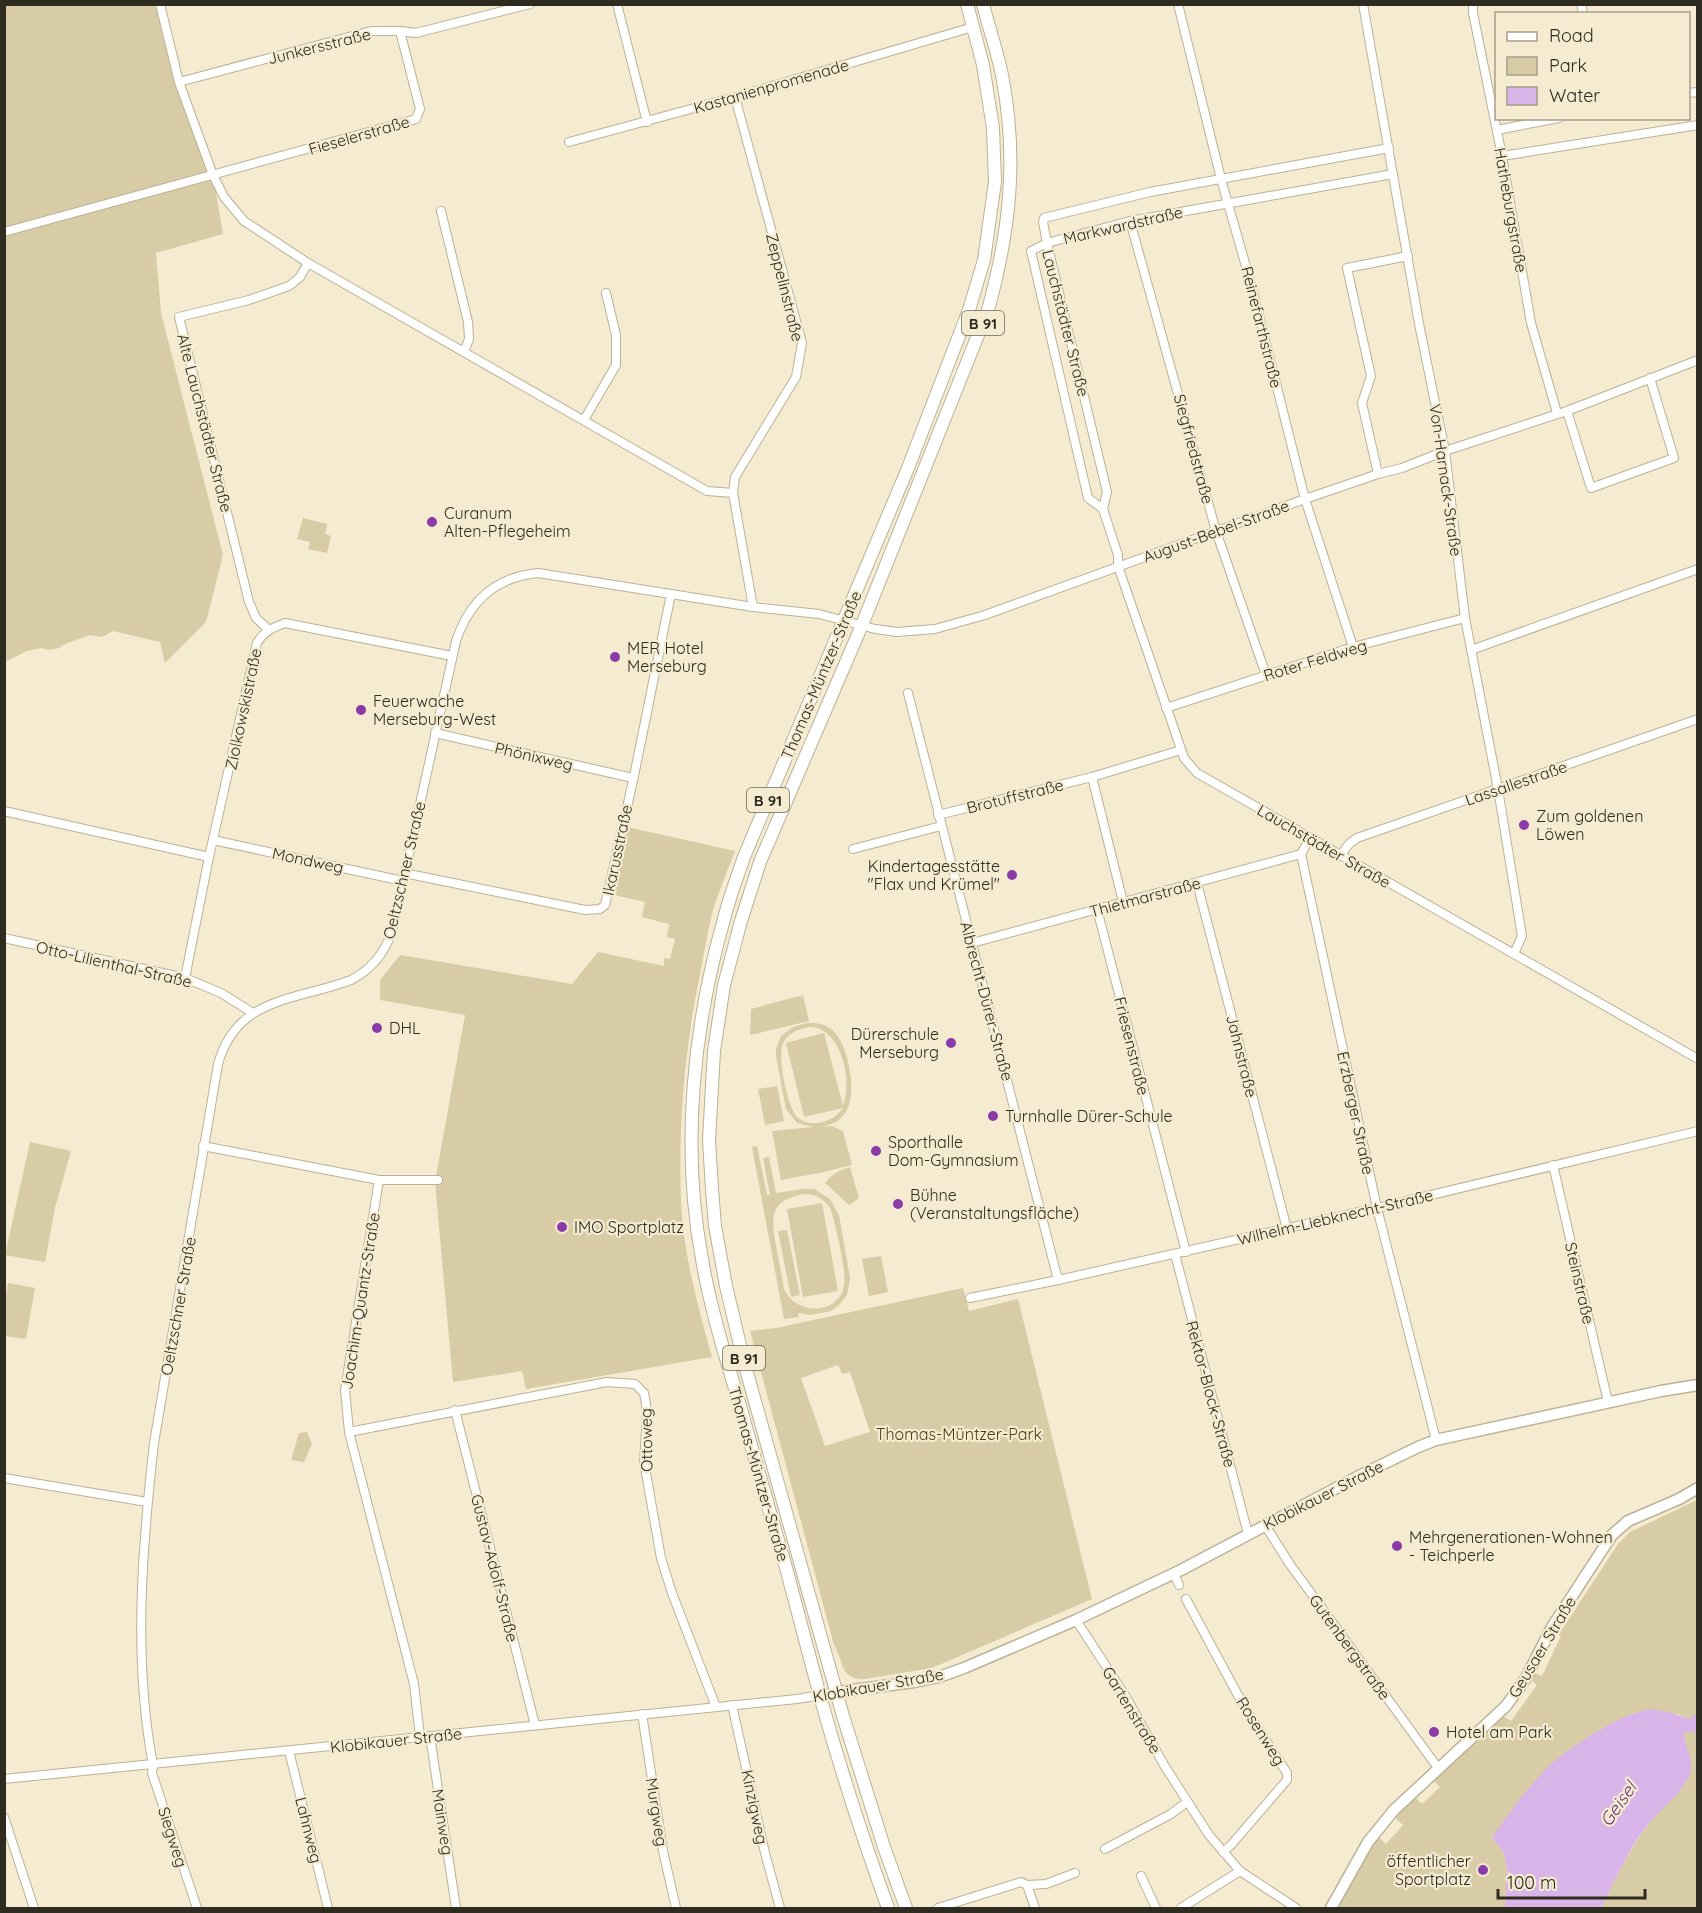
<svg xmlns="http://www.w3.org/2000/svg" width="1702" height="1913" font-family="Quicksand,sans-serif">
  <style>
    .green { fill: #d8cca7; fill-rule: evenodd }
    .water { fill: #d8b4e8 }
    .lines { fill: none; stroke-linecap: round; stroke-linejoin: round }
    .minor-casing { stroke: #bab297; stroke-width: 10 }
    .tertiary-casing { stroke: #bab297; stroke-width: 13 }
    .primary-casing { stroke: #bab297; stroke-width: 14 }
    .minor { stroke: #fff; stroke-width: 8 }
    .tertiary { stroke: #fff; stroke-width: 10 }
    .primary { stroke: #fff; stroke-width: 12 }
    .poi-dot { fill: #8b3aaa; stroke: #f4ebd0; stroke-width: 2 }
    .labels { text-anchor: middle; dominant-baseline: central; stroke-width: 4.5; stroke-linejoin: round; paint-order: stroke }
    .shield { fill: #f4ebd0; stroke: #696555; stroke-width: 1.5 }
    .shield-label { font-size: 15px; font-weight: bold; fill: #2e2b20 }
    .street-label { font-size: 16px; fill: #2e2b20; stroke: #f4ebd0 }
    .poi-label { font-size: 16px; fill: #2e2b20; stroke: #f4ebd0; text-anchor: start }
    .park-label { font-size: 16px; fill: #4d3f0e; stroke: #f4ebd0 }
    .water-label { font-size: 18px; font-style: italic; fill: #673b7a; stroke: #f4ebd0 }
  </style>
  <rect width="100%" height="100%" fill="#f4ebd0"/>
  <g class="green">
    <polygon points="5,5 160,5 179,82 213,175 223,234 156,253 161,313 223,555 206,622 165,663 160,642 113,631 102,637 90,635 65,644 59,648 48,650 42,648 27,651 5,662"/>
    <polygon points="303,518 327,524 325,534 331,536 327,553 308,549 310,542 297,539"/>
    <path d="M627 827 735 851C728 870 720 888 714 907 708 927 705 949 701 969 685 1045 678 1123 681 1201 683 1253 698 1307 712 1357L526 1389 522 1371 453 1382 435 1182 465 1015 380 1000V980L400 955 572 984 598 952 664 966V958L670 959 675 939 667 937 669 924 642 917 645 902 614 895Z"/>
    <polygon points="803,995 809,1021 750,1035 751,1009"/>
    <path d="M807 1023C818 1022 829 1025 836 1034 850 1051 859 1101 842 1117 837 1123 829 1125 822 1127L832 1126 843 1131 852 1165 819 1173 781 1180 772 1131 813 1127 797 1123 786 1109 776 1056V1049L781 1036 793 1027ZM810 1027C842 1028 853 1082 843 1106L824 1033 786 1043 804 1117 843 1108C835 1121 811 1129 798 1118 787 1108 777 1055 783 1043 789 1032 799 1029 810 1027Z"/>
    <polygon points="777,1086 784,1121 765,1125 758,1089"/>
    <polygon points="30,1142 71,1151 55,1208 45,1262 5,1255"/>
    <path d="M757 1146 767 1195H770L763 1158 769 1157 776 1193 803 1189H814L830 1199 839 1215 850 1278 847 1295 838 1306 831 1311 810 1315 798 1313 799 1317 784 1319 752 1147ZM804 1194C815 1194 823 1198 830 1208 835 1221 847 1273 844 1286 838 1316 795 1315 784 1289 782 1275 779 1261 776 1246 771 1217 769 1200 804 1194Z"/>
    <path d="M850 1167 859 1198 849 1205 825 1183C832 1174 839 1170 850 1167Z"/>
    <polygon points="822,1203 838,1291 803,1297 787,1209"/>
    <polygon points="787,1230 800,1295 791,1297 778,1231"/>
    <polygon points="881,1256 888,1292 869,1296 862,1259"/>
    <polygon points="8,1283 35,1288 26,1339 5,1336 5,1302"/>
    <path d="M963 1288 969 1311 1018 1299 1092 1599 932 1668 865 1679C840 1680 844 1662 834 1645L750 1331 776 1328ZM838 1365 842 1374 850 1372 870 1432 825 1446 801 1378Z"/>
    <polygon points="307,1432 312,1444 304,1462 291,1460 299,1433"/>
    <path d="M1697 1500V1908H1601C1614 1881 1627 1854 1645 1829 1655 1814 1668 1802 1680 1790L1685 1717 1678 1714 1637 1712 1599 1730 1492 1837 1504 1853 1507 1870 1505 1908H1337L1378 1837 1386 1844 1403 1825 1395 1818 1415 1797 1422 1804 1440 1787 1433 1780 1503 1716 1511 1721 1537 1685 1531 1680 1534 1673 1542 1676 1561 1636 1554 1633 1558 1626 1563 1628 1618 1544 1630 1532Z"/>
  </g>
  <path class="water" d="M1651 1709 1669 1712 1690 1719 1697 1713V1737L1693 1731 1684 1733C1684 1747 1695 1758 1690 1773 1683 1794 1659 1810 1646 1827 1627 1852 1615 1881 1601 1908H1505L1507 1870 1504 1853 1492 1837C1509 1813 1527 1788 1547 1768 1552 1762 1559 1758 1565 1753 1592 1734 1619 1715 1651 1709Z"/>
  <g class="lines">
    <defs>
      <g id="minor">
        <polyline points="160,4 179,82 213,175 224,197 244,221 308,263 707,491 733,493"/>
        <polyline points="617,4 647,122"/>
        <polyline points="1178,4 1221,179 1251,284 1305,499 1353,647"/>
        <polyline points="1363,4 1420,329 1445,451 1465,618 1498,789 1522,936 1514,954"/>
        <polyline points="1473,4 1473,13 1502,156 1531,323 1557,413"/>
        <polyline points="1581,4 1583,14"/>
        <polyline points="179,82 371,31 400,31 416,33 530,4"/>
        <polyline points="1688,93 1698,92"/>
        <polyline points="735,97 802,343 796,377 735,477 733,493 753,607"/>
        <polyline points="1497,130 1559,118"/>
        <polyline points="569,142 735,97 973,27"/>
        <polyline points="1389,148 1150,192 1044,218 1043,222 1047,243 1107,492 1103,509 1118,555 1118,566 1184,758 1197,773 1698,1059"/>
        <polyline points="1502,156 1698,125"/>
        <polyline points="441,211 468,322 469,339 464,352"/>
        <polyline points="1130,221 1216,531 1266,675"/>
        <polyline points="4,232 416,119 420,109 400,31"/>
        <polyline points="1567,411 1591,488 1674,458 1650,378"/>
        <polyline points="584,420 616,365 616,335 606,293"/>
        <polyline points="1378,474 1362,403 1371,376 1347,268 1408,256"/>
        <polyline points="1103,509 1088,498 1031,251 1047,243 1130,221 1393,174"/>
        <polyline points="268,629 256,618 249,602 179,317 249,300 289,286 300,277 308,263"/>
        <polyline points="1471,650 1698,569"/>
        <polyline points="908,693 1058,1280"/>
        <polyline points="1166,708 1353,647 1465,618"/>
        <polyline points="435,733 633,778"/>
        <polyline points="1092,777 1123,902"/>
        <polyline points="4,811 209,857"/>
        <polyline points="938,815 1092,777 1181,750"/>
        <polyline points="213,840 403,881"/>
        <polyline points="853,849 941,826"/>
        <polyline points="1301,854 1377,1208 1436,1440"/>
        <polyline points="1340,856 1349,844 1357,838 1698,719"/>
        <polyline points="404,873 585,910 600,909 605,905 634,776 671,594"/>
        <polyline points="1197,883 1287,1229"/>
        <polyline points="1097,909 1186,1252"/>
        <polyline points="4,938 185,978 221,993 253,1013"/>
        <polyline points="972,943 1301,854 1310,838"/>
        <path d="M185 978 209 857 257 643C264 631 272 628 285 623L452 656"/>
        <polyline points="203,1146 379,1180 345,1390 349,1432 414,1684 420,1737"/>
        <polyline points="1553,1165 1608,1402"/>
        <polyline points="379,1180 438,1180"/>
        <polyline points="1175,1254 1248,1534"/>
        <polyline points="970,1298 1058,1280 1377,1208 1698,1131"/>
        <polyline points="455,1410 535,1725"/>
        <polyline points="349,1432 607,1382 635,1384 644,1393 646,1404 647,1415 644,1462 661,1558 672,1593 716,1707"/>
        <polyline points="4,1478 147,1502"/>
        <polyline points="1265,1525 1289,1563 1438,1768"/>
        <polyline points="1174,1574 1179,1585"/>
        <polyline points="1186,1599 1246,1710 1287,1773 1287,1780 1231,1845 1223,1852"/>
        <polyline points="1076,1620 1126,1697 1164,1765 1209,1835 1240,1871 1296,1908"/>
        <polyline points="732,1705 765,1853 780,1908"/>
        <polyline points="642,1714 663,1851 676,1908"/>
        <polyline points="430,1736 456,1908"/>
        <polyline points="289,1751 328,1908"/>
        <polyline points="4,1779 797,1699 837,1692"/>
        <polyline points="4,1817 34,1908"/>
        <polyline points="1105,1849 1171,1814 1187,1802"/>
        <polyline points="1141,1876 1156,1908"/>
        <polyline points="1027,1885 1046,1884 1075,1873"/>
        <path d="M197 1908 152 1773 153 1765C133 1658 142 1550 154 1443L218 1064C237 996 296 1001 351 980 372 969 385 953 392 931L456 641C469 602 495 577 538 573L753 607 819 614 875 629 897 632 935 629 985 615 1305 499 1378 474 1402 468 1445 451 1567 411 1698 360"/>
        <polyline points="938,1908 1021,1882 1027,1885 1035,1908"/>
        <polyline points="1181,1908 1240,1871"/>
      </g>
      <g id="tertiary">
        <polyline points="837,1692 914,1682 939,1677 964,1668 1076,1620 1181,1570 1361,1475 1418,1447 1436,1440 1661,1391 1698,1385"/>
        <polyline points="1331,1908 1368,1842 1394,1810 1506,1706 1526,1678 1552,1627 1612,1535 1628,1521 1679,1499 1698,1488"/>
      </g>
      <g id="primary">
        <path d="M888 1908C863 1839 840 1768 820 1696 808 1652 797 1608 785 1564 769 1510 754 1456 739 1402 725 1355 710 1307 702 1259 681 1147 693 1028 724 919 729 898 737 878 744 857L908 468 969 310 984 260 995 182 993 128 983 65 967 4"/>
        <path d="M906 1908 884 1847 843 1716 744 1362 726 1286 715 1226 712 1189 709 1140 712 1086 714 1051 724 985 741 921 760 862 862 625 988 310C1010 230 1018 158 1002 75 997 51 989 28 983 4"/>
      </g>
    </defs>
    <use href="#minor" class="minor-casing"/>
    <use href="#tertiary" class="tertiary-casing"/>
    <use href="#primary" class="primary-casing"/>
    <use href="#minor" class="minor"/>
    <use href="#tertiary" class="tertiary"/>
    <use href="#primary" class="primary"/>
  </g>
  <g class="poi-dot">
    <circle cx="432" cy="522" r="6"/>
    <circle cx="615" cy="657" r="6"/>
    <circle cx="361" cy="710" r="6"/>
    <circle cx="1524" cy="825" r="6"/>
    <circle cx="1012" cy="875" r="6"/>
    <circle cx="377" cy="1028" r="6"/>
    <circle cx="951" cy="1043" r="6"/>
    <circle cx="993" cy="1116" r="6"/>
    <circle cx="876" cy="1151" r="6"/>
    <circle cx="898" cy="1204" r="6"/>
    <circle cx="562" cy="1227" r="6"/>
    <circle cx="1397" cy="1546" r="6"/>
    <circle cx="1434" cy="1732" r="6"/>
    <circle cx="1483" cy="1870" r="6"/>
  </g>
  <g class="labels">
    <g class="shield">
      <rect x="962" y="311" width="42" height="24" rx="4.5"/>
      <rect x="747" y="788" width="42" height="24" rx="4.5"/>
      <rect x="723" y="1346" width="42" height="24" rx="4.5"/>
    </g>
    <g class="shield-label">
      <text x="983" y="323">B 91</text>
      <text x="768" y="800">B 91</text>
      <text x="744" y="1358">B 91</text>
    </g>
    <g class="street-label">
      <text transform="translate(319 46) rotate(-14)">Junkersstraße</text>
      <text transform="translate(771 86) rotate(-16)">Kastanienpromenade</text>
      <text transform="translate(359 135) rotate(-16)">Fieselerstraße</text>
      <text transform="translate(1511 210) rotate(80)">Hatheburgstraße</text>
      <text transform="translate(1123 225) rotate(-13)">Markwardstraße</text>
      <text transform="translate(785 287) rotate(76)">Zeppelinstraße</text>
      <text transform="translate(1066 323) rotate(76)">Lauchstädter Straße</text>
      <text transform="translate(1262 327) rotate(76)">Reinefarthstraße</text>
      <text transform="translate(205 423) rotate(76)">Alte Lauchstädter Straße</text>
      <text transform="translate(1194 449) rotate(75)">Siegfriedstraße</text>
      <text transform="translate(1446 480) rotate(82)">Von-Harnack-Straße</text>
      <text transform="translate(1216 531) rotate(-20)">August-Bebel-Straße</text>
      <text transform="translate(1315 660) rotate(-17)">Roter Feldweg</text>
      <text transform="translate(821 675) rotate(-67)">Thomas-Müntzer-Straße</text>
      <text transform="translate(243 709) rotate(-78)">Ziolkowskistraße</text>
      <text transform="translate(534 756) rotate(13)">Phönixweg</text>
      <text transform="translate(1516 783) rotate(-19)">Lassallestraße</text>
      <text transform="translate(1015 796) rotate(-14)">Brotuffstraße</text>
      <text transform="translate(1324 846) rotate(30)">Lauchstädter Straße</text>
      <text transform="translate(617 850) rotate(-78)">Ikarusstraße</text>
      <text transform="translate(308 860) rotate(12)">Mondweg</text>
      <text transform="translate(404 870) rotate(-77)">Oeltzschner Straße</text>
      <text transform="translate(1145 897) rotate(-15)">Thietmarstraße</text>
      <text transform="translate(114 964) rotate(13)">Otto-Lilienthal-Straße</text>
      <text transform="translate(987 1001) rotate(75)">Albrecht-Dürer-Straße</text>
      <text transform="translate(1132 1046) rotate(76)">Friesenstraße</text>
      <text transform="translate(1242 1056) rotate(76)">Jahnstraße</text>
      <text transform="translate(1356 1113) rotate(78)">Erzberger Straße</text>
      <text transform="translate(1335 1217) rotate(-13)">Wilhelm-Liebknecht-Straße</text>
      <text transform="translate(1580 1283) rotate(77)">Steinstraße</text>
      <text transform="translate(360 1301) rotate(-81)">Joachim-Quantz-Straße</text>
      <text transform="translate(178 1306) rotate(-80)">Oeltzschner Straße</text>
      <text transform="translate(1211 1394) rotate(75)">Rektor-Block-Straße</text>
      <text transform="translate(646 1440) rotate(-91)">Ottoweg</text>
      <text transform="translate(759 1474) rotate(74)">Thomas-Müntzer-Straße</text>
      <text transform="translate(1323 1495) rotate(-27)">Klobikauer Straße</text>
      <text transform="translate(495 1568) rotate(76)">Gustav-Adolf-Straße</text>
      <text transform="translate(1350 1647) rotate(54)">Gutenbergstraße</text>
      <text transform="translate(1542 1647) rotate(-59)">Geusaer Straße</text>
      <text transform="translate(878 1685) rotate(-10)">Klobikauer Straße</text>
      <text transform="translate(1132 1710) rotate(59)">Gartenstraße</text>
      <text transform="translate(1261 1731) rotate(58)">Rosenweg</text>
      <text transform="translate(396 1740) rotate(-6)">Klobikauer Straße</text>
      <text transform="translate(755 1807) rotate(78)">Kinzigweg</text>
      <text transform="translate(657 1812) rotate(81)">Murgweg</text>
      <text transform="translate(443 1822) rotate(81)">Mainweg</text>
      <text transform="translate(309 1830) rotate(76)">Lahnweg</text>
      <text transform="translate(173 1837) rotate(72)">Siegweg</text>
    </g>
    <g class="poi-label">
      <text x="444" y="513">Curanum<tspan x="444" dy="18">Alten-Pflegeheim</tspan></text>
      <text x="627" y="648">MER Hotel<tspan x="627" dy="18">Merseburg</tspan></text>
      <text x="373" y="701">Feuerwache<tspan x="373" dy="18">Merseburg-West</tspan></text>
      <text x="1536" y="816">Zum goldenen<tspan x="1536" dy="18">Löwen</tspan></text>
      <text x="1000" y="866" text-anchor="end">Kindertagesstätte<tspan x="1000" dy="18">"Flax und Krümel"</tspan></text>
      <text x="389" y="1028">DHL</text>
      <text x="939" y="1034" text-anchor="end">Dürerschule<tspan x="939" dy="18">Merseburg</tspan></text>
      <text x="1005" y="1116">Turnhalle Dürer-Schule</text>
      <text x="888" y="1142">Sporthalle<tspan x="888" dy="18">Dom-Gymnasium</tspan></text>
      <text x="910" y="1195">Bühne<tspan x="910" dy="18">(Veranstaltungsfläche)</tspan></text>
      <text x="574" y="1227">IMO Sportplatz</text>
      <text x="1409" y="1537">Mehrgenerationen-Wohnen<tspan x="1409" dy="18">- Teichperle</tspan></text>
      <text x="1446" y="1732">Hotel am Park</text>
      <text x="1471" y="1861" text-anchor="end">öffentlicher<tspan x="1471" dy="18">Sportplatz</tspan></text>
    </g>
    <g class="park-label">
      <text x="959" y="1434">Thomas-Müntzer-Park</text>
    </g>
    <g class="water-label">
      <text transform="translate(1618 1804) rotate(-55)">Geisel</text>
    </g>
  </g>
  <rect width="1702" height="1913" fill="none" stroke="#2e2b20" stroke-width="12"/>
  <rect x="1495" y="12" width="195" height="108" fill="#f4ebd0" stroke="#a59e8a" stroke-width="1.5"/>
  <rect x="1507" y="32" width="30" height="9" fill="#ffffff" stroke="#a59e8a" stroke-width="1.5"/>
  <text x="1549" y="42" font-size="18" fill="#2e2b20">Road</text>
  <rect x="1507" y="57" width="30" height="18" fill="#d8cca7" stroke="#a59e8a" stroke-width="1.5"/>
  <text x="1549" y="72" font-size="18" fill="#2e2b20">Park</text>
  <rect x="1507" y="87" width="30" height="18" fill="#d8b4e8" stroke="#a59e8a" stroke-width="1.5"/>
  <text x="1549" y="102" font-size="18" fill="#2e2b20">Water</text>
  <path d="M1498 1889v9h147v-9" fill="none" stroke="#2e2b20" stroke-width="3"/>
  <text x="1507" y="1889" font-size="18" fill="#2e2b20" stroke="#f4ebd0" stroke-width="4.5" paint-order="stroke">100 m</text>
</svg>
